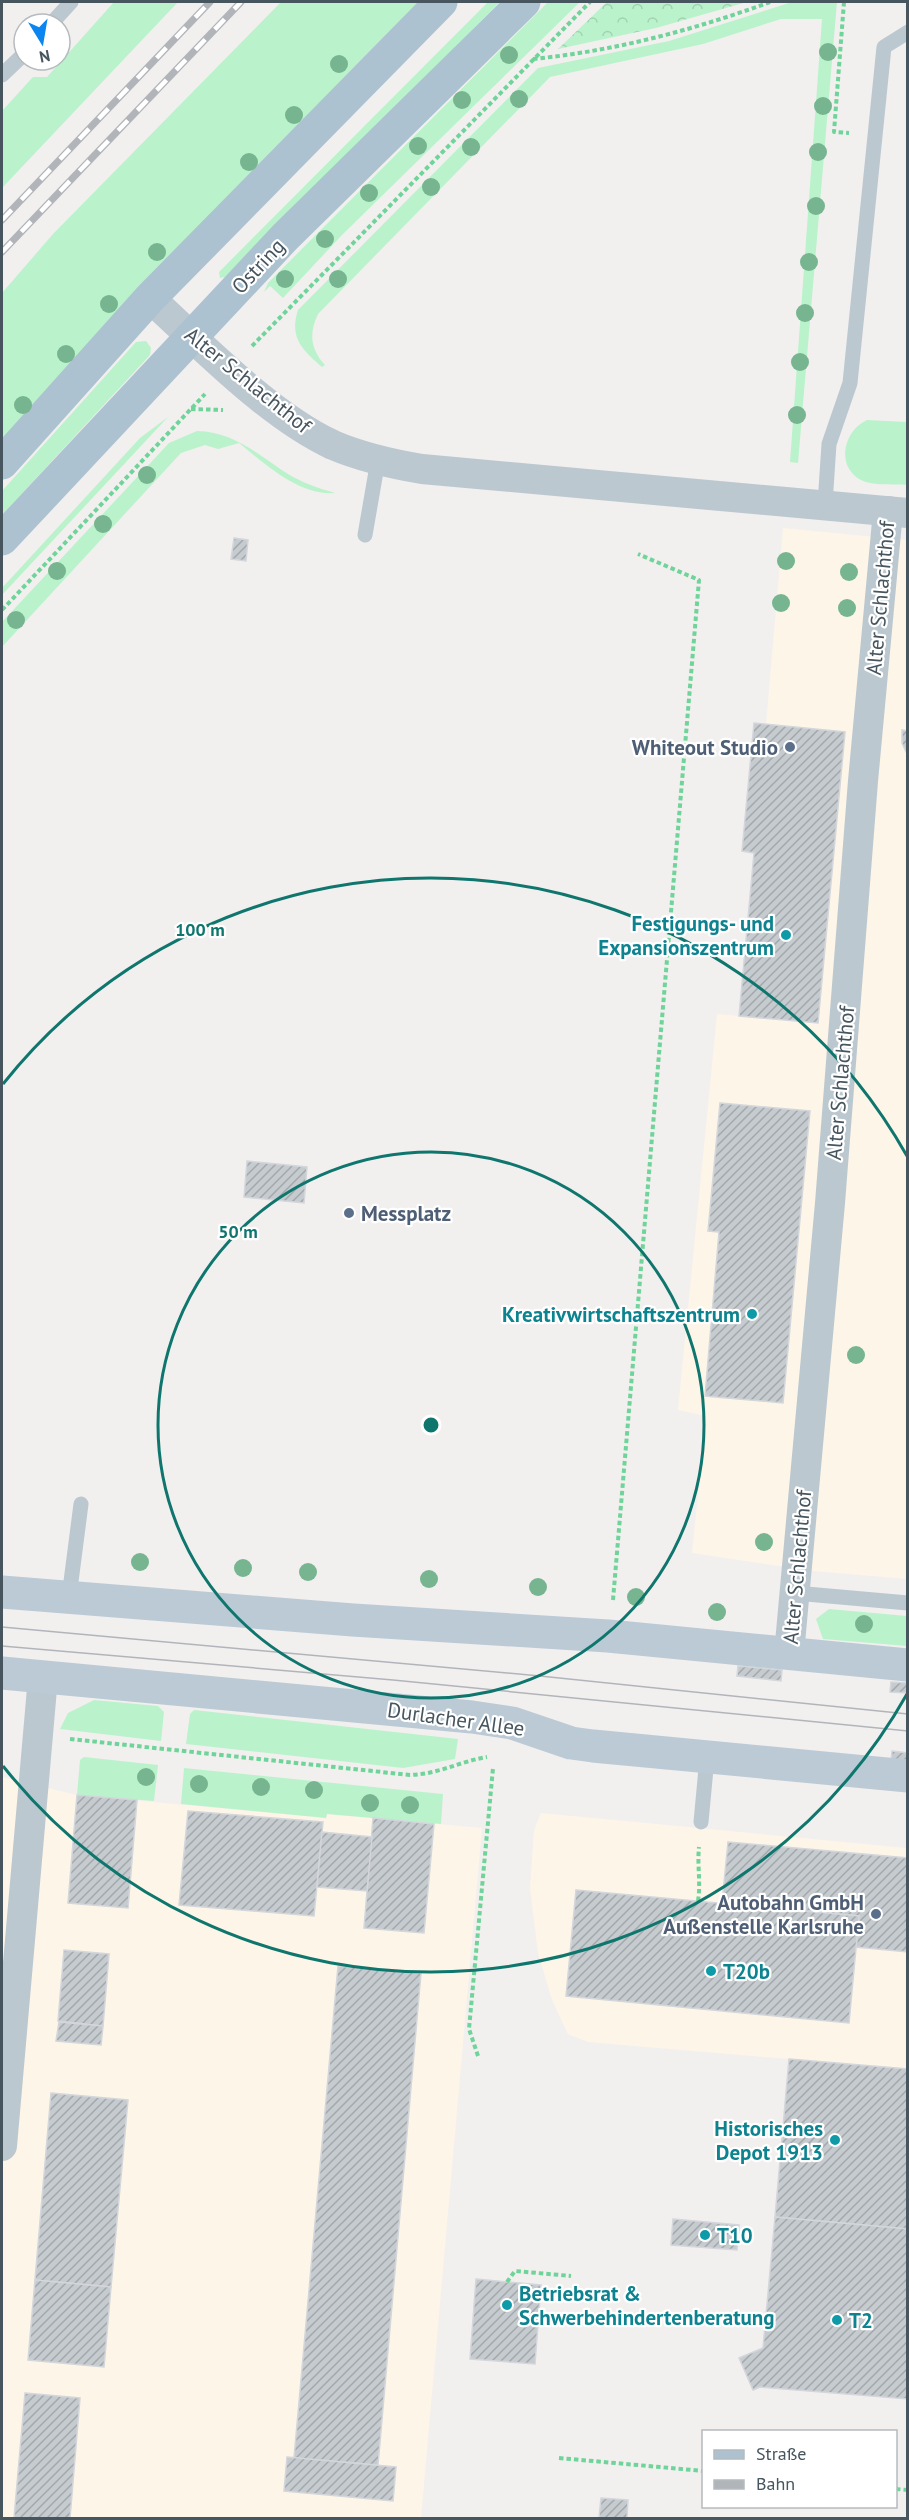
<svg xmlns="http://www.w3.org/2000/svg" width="909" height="2520" font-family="'PT Sans',sans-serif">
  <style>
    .commercial { fill: #fdf5e8 }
    .grass { fill: #baf3cb }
    .park { fill: url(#park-crowns) }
    .building { fill: url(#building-hatch); stroke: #d3d6db; stroke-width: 1.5 }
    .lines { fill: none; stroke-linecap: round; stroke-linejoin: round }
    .path { stroke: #6fd499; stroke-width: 4; stroke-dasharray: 4.5 3; stroke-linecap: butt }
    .lane { stroke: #bcc8cf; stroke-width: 15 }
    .street { stroke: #bcc8cf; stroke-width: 30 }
    .secondary { stroke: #bbcad5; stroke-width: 33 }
    .primary { stroke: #adc2d0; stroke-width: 33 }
    .tram { stroke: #b1b5ba; stroke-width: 1.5 }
    .rail-casing { stroke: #b1b5ba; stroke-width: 7 }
    .rail { stroke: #fff; stroke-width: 4.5; stroke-dasharray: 14; stroke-linecap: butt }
    .tree { fill: #76b58f }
    .ring { fill: none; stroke: #0f766e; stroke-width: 3 }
    .service-dot { fill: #5c6f8a; stroke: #fff; stroke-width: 2 }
    .culture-dot { fill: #0f9aa8; stroke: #fff; stroke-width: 2 }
    .labels { text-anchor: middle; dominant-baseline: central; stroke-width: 4.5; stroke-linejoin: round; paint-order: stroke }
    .street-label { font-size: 21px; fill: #46555e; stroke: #fff }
    .service-label { font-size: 21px; font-weight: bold; fill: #4e5e75; stroke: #fff; text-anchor: end }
    .culture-label { font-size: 21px; font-weight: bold; fill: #0d838f; stroke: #fff; text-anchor: start }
    .centre { fill: #0f766e; stroke: #fff; stroke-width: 3 }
    .ring-label { font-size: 18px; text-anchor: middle; font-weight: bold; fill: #0f766e; stroke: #fff; stroke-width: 4.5; stroke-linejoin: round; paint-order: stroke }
  </style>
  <defs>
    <pattern id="park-crowns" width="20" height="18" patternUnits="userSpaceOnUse" patternTransform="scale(1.5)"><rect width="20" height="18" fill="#baf3cb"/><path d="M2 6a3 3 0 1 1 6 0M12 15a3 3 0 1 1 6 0" fill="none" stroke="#a1d2b1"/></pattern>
    <pattern id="building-hatch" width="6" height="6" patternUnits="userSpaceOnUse" patternTransform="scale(1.5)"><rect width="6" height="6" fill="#c6cbcf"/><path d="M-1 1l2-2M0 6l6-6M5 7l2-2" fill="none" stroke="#a3a8ab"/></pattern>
  </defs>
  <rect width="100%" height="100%" fill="#f2efef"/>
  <g class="commercial">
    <polygon points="783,528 907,540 907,1579 813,1571 692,1553 706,1416 678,1410 717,1014 739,1016 754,853 742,851 754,723 766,724"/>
    <polygon points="2,1777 77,1795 326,1818 327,1814 482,1828 421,2518 2,2518"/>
    <polygon points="541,1813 907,1848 907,2069 588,2042 568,2034 552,2000 538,1953 530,1888 534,1830"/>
  </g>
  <g class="grass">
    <polygon points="114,2 178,2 2,188 2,111 33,77 47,77"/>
    <polygon points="281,2 418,2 310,112 2,441 2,293 53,234"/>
    <polygon points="488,2 500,2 225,277 220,278 219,272"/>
    <polygon points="548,2 580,2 342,235 283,298 270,286 264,292 268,283"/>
    <path d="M792 2H837L798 463 790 462 822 19H781L703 44 550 77 318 314C309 333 310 349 325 365L322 367C302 350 289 337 298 310L538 68 669 41Z"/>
    <polygon points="146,341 151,348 150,355 2,515 2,491 136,342"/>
    <polygon points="168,417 2,595 2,588 140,438"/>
    <path d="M867 420 907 422V485C894 484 872 486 861 480 835 466 844 430 867 420Z"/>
    <path d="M197 431C235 432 258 455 288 474 303 483 318 488 335 493 299 496 265 464 239 443L218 449 205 445 181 453 2 647V622L169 443Z"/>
    <polygon points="829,1609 907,1616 907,1646 823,1639 816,1619"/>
    <polygon points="94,1700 158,1706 164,1712 161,1741 60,1729 68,1713"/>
    <polygon points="194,1710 458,1739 455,1759 403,1768 186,1744 190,1714"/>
    <polygon points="84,1757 158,1765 154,1801 77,1795 80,1760"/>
    <polygon points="184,1768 443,1794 441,1824 327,1814 326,1818 181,1804"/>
  </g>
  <polygon class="park" points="607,2 747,2 656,28 558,49"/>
  <g class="building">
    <polygon points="234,538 248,540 246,561 231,559"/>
    <polygon points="754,723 845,732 818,1023 739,1016 754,853 742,851"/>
    <polygon points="902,730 908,731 908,756 902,743"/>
    <polygon points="720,1103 810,1111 783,1403 705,1396 719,1232 708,1231"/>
    <polygon points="247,1161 307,1167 304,1203 244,1197"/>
    <polygon points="738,1666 782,1670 781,1681 737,1676"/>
    <polygon points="891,1682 908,1683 908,1693 890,1692"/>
    <polygon points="892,1751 908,1753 908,1763 891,1762"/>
    <polygon points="77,1795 137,1800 128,1908 68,1903"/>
    <polygon points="188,1811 323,1822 314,1916 179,1905"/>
    <polygon points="373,1818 434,1824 424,1933 364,1928"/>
    <polygon points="322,1832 372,1837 367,1891 317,1887"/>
    <polygon points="728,1842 908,1858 908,1952 856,1947 859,1916 722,1903"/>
    <polygon points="576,1890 859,1916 849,2023 566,1996"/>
    <polygon points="64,1950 109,1954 103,2026 58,2021"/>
    <polygon points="338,1966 421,1973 378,2465 294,2458"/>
    <polygon points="59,2022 103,2026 101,2045 56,2041"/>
    <polygon points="789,2059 908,2069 908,2229 775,2217"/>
    <polygon points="51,2093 128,2100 111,2287 35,2280"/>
    <polygon points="775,2217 908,2229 908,2399 760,2387 753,2390 739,2358 763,2348"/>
    <polygon points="673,2219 739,2225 737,2250 671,2245"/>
    <polygon points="476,2279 541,2285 535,2364 470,2359"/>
    <polygon points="35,2280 111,2287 104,2367 28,2360"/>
    <polygon points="25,2393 80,2398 70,2518 14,2518"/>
    <polygon points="287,2457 396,2467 393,2501 284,2491"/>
    <polygon points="601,2498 628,2500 627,2518 599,2518"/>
  </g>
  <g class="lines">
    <g class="path">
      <polyline points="844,2 834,132 849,133"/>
      <path d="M533 59C614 51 694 30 770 2"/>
      <polyline points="252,346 590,2"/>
      <polyline points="191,409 223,410"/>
      <polyline points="2,610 205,394"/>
      <polyline points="613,1600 699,580 638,554"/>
      <path d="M70 1739 410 1775C439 1774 458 1762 487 1757"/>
      <path d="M698 1901C701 1882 697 1866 699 1847"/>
      <polyline points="478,2056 469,2029 493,1768"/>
      <polyline points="507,2282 515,2271 571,2276"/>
      <polyline points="559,2458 704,2471"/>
      <polyline points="896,2489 908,2490"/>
    </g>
    <g class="lane">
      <polyline points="51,24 71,2"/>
      <polyline points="2,75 24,54"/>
      <polyline points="825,504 829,444 850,383 884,47 908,32"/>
      <polyline points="365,535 378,460"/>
      <polyline points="795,1593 908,1603"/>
      <polyline points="69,1597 81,1504"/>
      <polyline points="701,1822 707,1758"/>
    </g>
    <g class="street">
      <path d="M150 298C201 345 270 416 333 445 361 457 392 464 422 469L908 513"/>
      <polyline points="789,1654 830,1203 863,781 888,511"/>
      <polyline points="2,2146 43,1677"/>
    </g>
    <g class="secondary">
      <polyline points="2,1592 353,1620 608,1636 908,1665"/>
      <polyline points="2,1673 472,1717 512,1723 571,1743 593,1746 908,1776"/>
    </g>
    <g class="primary">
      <polyline points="2,463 150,298 441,2"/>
      <polyline points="2,539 285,237 524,2"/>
    </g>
    <g class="tram">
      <polyline points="2,1627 540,1676 908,1714"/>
      <polyline points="2,1646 393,1680 908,1731"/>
    </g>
    <defs>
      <g id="rail">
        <polyline points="2,220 210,2"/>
        <polyline points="2,252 241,2"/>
      </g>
    </defs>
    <use href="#rail" class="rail-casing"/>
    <use href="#rail" class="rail"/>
  </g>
  <g class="tree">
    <circle cx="828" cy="52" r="9"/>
    <circle cx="509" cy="55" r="9"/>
    <circle cx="339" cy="64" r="9"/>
    <circle cx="519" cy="99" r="9"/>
    <circle cx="462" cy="100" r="9"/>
    <circle cx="823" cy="106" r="9"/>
    <circle cx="294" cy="115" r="9"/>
    <circle cx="418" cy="146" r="9"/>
    <circle cx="471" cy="147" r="9"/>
    <circle cx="818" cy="152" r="9"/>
    <circle cx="249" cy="162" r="9"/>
    <circle cx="431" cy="187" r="9"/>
    <circle cx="369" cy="193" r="9"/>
    <circle cx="816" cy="206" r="9"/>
    <circle cx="325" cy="239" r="9"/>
    <circle cx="157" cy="252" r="9"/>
    <circle cx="809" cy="262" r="9"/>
    <circle cx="285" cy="279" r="9"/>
    <circle cx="338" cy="279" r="9"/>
    <circle cx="109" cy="304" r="9"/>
    <circle cx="805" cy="313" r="9"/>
    <circle cx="66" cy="354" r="9"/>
    <circle cx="800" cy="362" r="9"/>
    <circle cx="23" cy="405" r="9"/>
    <circle cx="797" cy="415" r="9"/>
    <circle cx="147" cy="475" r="9"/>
    <circle cx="103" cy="524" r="9"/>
    <circle cx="786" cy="561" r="9"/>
    <circle cx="57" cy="571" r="9"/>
    <circle cx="849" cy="572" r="9"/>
    <circle cx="781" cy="603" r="9"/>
    <circle cx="847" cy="608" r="9"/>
    <circle cx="16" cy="620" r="9"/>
    <circle cx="856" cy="1355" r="9"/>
    <circle cx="764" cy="1542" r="9"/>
    <circle cx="140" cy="1562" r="9"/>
    <circle cx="243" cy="1568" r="9"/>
    <circle cx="308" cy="1572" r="9"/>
    <circle cx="429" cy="1579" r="9"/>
    <circle cx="538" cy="1587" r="9"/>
    <circle cx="636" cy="1597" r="9"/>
    <circle cx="717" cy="1612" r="9"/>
    <circle cx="864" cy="1624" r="9"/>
    <circle cx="146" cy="1777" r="9"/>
    <circle cx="199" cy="1784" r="9"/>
    <circle cx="261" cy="1787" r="9"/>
    <circle cx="314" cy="1790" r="9"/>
    <circle cx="370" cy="1803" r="9"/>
    <circle cx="410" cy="1805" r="9"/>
  </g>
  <g class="ring">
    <circle cx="431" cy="1425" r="273"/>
    <path d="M907 1694A547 547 0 0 1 3 1766M3 1084A547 547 0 0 1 907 1156"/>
  </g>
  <g class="service-dot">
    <circle cx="790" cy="747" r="6"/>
    <circle cx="349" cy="1213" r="6"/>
    <circle cx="876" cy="1914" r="6"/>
  </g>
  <g class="culture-dot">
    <circle cx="786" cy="935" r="6"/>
    <circle cx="752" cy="1314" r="6"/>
    <circle cx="711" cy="1971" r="6"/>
    <circle cx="835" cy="2140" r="6"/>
    <circle cx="705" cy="2235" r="6"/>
    <circle cx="507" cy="2305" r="6"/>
    <circle cx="837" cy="2320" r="6"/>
  </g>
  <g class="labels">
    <g class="street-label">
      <text transform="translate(258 266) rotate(-47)">Ostring</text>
      <text transform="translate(248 380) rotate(39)">Alter Schlachthof</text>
      <text transform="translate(880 598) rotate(-85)">Alter Schlachthof</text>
      <text transform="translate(840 1083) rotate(-85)">Alter Schlachthof</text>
      <text transform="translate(797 1567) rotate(-85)">Alter Schlachthof</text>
      <text transform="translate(456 1719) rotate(8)">Durlacher Allee</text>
    </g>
    <g class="service-label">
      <text x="778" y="747">Whiteout Studio</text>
      <text x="361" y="1213" text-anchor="start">Messplatz</text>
      <text x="864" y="1902">Autobahn GmbH<tspan x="864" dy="24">Außenstelle Karlsruhe</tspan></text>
    </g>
    <g class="culture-label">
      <text x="774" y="923" text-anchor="end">Festigungs- und<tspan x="774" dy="24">Expansionszentrum</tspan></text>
      <text x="740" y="1314" text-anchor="end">Kreativwirtschaftszentrum</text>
      <text x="723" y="1971">T20b</text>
      <text x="823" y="2128" text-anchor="end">Historisches<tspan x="823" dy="24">Depot 1913</tspan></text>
      <text x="717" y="2235">T10</text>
      <text x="519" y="2293">Betriebsrat &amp;<tspan x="519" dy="24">Schwerbehindertenberatung</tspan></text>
      <text x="849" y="2320">T2</text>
    </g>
  </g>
  <circle cx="431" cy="1425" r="9" class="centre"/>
  <g class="ring-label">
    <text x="200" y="936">100 m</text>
    <text x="238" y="1238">50 m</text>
  </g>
  <rect width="909" height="2520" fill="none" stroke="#46555e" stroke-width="6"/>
  <rect x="702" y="2430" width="195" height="78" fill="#ffffff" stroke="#b5bbbf" stroke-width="1.5"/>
  <rect x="714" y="2450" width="30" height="9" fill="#adc2d0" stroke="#b5bbbf" stroke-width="1.5"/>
  <text x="756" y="2460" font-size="18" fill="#46555e">Straße</text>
  <rect x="714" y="2480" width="30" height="9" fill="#b1b5ba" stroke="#b5bbbf" stroke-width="1.5"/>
  <text x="756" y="2490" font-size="18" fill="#46555e">Bahn</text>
  <g transform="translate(42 42) rotate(169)"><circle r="28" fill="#ffffff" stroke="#b5bbbf" stroke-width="1.5"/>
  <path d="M0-4.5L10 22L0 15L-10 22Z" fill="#0b85f0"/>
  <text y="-9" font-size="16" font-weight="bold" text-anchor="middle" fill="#46555e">N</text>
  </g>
</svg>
